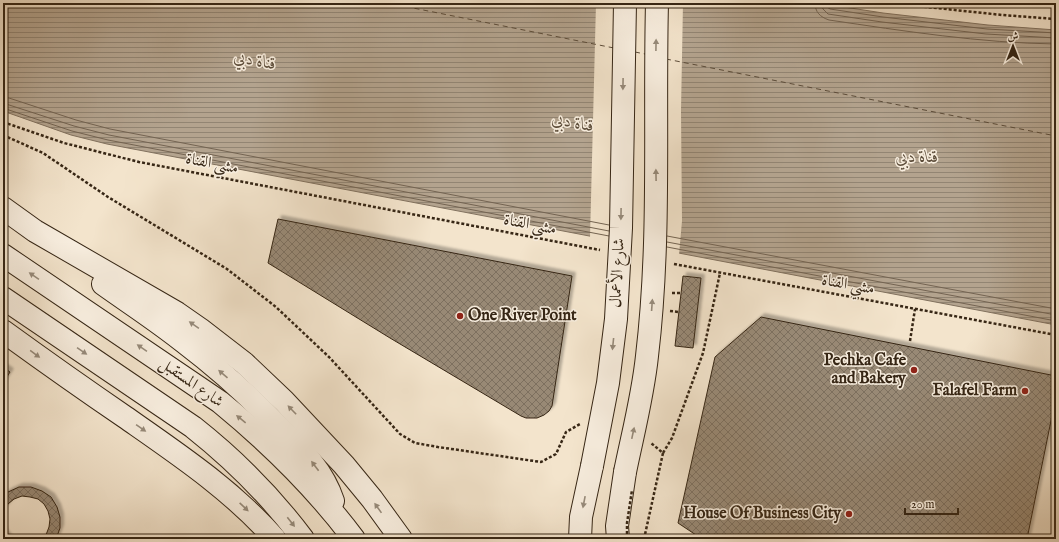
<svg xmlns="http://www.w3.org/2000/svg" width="1059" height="542" font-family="'IM FELL English',Amiri,serif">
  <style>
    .water { fill: url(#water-rules); stroke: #81715e }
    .pier { fill: #f3e4cc }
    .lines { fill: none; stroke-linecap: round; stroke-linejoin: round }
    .shore { stroke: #746452; stroke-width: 1 }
    .ferry { stroke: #5c4c39; stroke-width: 1; stroke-dasharray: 5 4; stroke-linecap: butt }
    .building { fill: url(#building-cross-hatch); stroke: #362615; filter: url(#shadow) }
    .secondary-casing { stroke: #362615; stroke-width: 24 }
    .path { stroke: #362615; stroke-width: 2.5; stroke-dasharray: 3 2; stroke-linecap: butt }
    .secondary { stroke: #f7edde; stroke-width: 22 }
    .secondary-bridge-casing { stroke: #362615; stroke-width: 24; stroke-linecap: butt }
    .path-bridge { stroke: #362615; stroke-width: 2.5; stroke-dasharray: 3 2; stroke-linecap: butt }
    .secondary-bridge { stroke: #f7edde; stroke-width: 22 }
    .oneway { fill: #968a7a }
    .poi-dot { fill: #8f2418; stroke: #f7edde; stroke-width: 1.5 }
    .labels { text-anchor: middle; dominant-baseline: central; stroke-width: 3; stroke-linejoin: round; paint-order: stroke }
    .street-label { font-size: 16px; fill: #362615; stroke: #f7edde }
    .poi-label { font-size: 16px; font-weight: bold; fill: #362615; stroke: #f7edde; text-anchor: end }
    .water-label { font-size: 17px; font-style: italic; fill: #5c4c39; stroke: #f7edde }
  </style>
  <defs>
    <pattern id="water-rules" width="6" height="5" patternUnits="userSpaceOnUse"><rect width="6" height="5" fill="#b3a38e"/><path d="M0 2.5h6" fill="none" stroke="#928573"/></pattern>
    <pattern id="building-cross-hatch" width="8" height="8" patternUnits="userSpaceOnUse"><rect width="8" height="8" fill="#988974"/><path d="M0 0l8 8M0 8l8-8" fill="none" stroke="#7d705e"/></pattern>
    <filter id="shadow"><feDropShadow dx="3.5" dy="-3.5" stdDeviation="1" flood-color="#0004"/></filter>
  </defs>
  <rect width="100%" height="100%" fill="#f3e4cc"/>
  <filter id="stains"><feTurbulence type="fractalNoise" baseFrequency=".005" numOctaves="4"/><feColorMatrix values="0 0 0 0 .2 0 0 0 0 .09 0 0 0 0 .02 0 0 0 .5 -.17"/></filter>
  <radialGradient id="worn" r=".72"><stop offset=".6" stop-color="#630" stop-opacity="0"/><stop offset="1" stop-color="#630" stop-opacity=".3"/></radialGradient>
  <polygon class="water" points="3,3 818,3 883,13 988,25 1056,30 1056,325 107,144 71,135 3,111"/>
  <polygon class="pier" points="596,3 683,3 681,111 682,221 679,255 590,238"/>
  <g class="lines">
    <g class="shore">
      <path d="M815 3C815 12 820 17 829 20 904 31 980 43 1056 44"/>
      <polyline points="821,3 823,9 828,14 882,22 986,34 1056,38"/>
      <polyline points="826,3 827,7 830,9 883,17 987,29 1056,33"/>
      <polyline points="3,97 9,98 76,120 110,129 609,225"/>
      <polyline points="3,103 74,126 109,135 609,231"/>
      <polyline points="3,108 72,131 108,140 609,236"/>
      <polyline points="667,236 1056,309"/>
      <polyline points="667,242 1056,315"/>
      <polyline points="667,247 1056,321"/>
    </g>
    <g class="ferry">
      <polyline points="388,3 614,48"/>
      <polyline points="635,52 645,54"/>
      <polyline points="666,59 1056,136"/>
    </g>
  </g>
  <g class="building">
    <polygon points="278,219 572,276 552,406 549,411 544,415 537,418 526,418 521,416 390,338 268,263"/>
    <polygon points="683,276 701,278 693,348 675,346"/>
    <polygon points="761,317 1056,376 1056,396 1027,539 702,539 678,523 715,357"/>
    <polygon points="3,367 10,372 3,383"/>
    <polygon points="19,487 31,487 42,491 51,497 57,507 60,517 60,528 56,539 41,539 46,535 49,527 50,519 48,511 44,504 38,499 30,497 22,496 14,499 8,504 3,510 3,496 8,492"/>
    <polygon points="3,530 4,533 9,539 3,539"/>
  </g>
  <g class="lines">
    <defs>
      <g id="secondary">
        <polyline points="3,208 35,231 177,313 200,329 244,363 284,401 344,465 372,499 401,539"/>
        <path d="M3 255 220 402C270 443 315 487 354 539"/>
        <path d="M103 284C131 304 159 322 185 343 218 368 249 396 278 426 300 448 323 470 333 501"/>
        <path d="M3 298 193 427C236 461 270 495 303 539"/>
        <path d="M3 331C43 360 84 389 125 417 178 454 232 490 275 539"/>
        <polyline points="580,539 581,517 592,466"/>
        <polyline points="618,539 617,526 625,472"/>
      </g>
    </defs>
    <use href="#secondary" class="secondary-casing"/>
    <g class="path">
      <polyline points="889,3 1002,15 1056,19"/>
      <polyline points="3,122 64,143 139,162 600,250"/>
      <polyline points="3,135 43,153 108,197 227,269 276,307 329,357 400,434 415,443 438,447 541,462 556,454 566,432 580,424"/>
      <polyline points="674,264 1056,335"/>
      <polyline points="672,293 681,293"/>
      <polyline points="670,311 679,312"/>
      <polyline points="910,341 915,309"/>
      <polyline points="663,453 672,438 703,353 720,273"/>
      <polyline points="644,539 663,453 651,443"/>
    </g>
    <use href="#secondary" class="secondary"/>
    <defs>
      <g id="secondary-bridge">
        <polyline points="592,466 608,383 616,319 621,228 625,3"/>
        <path d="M625 472C633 433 643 395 647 356 661 239 654 121 657 3"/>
      </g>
    </defs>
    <use href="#secondary-bridge" class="secondary-bridge-casing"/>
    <polyline class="path-bridge" points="627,539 627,523 632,490"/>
    <use href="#secondary-bridge" class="secondary-bridge"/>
  </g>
  <defs><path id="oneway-solid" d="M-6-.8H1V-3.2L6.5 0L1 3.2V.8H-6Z"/></defs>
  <g class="oneway">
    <use href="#oneway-solid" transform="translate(656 45) rotate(-89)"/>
    <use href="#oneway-solid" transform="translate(623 84) rotate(91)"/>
    <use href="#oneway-solid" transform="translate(656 175) rotate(-91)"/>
    <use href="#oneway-solid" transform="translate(621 214) rotate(91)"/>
    <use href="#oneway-solid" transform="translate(34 276) rotate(-146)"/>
    <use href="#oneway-solid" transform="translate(652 305) rotate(-86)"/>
    <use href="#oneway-solid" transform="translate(194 325) rotate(-145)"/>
    <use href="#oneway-solid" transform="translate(613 344) rotate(96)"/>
    <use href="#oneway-solid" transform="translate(142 348) rotate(-146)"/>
    <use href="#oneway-solid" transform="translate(82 351) rotate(34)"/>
    <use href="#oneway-solid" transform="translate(35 354) rotate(36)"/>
    <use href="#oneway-solid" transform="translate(223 374) rotate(-139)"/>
    <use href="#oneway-solid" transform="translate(292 410) rotate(-134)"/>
    <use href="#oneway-solid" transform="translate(241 419) rotate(-141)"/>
    <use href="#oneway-solid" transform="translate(141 428) rotate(35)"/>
    <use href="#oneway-solid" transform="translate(633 433) rotate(-78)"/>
    <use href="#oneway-solid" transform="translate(315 466) rotate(-127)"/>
    <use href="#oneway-solid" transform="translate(584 502) rotate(101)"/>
    <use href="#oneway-solid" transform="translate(244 507) rotate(43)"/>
    <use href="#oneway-solid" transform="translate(378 508) rotate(-125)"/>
    <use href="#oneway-solid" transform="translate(291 522) rotate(52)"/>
  </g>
  <g class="poi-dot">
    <circle cx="460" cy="316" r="4"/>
    <circle cx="914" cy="370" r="4"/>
    <circle cx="1025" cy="391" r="4"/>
    <circle cx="849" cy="514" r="4"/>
  </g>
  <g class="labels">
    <g class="street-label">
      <text transform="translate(212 164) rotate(11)">مشي القناة</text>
      <text transform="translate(530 225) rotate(11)">مشي القناة</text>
      <text transform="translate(618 273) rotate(-87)">شارع الأعمال</text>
      <text transform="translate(848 285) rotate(10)">مشي القناة</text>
      <text transform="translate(191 383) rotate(35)">شارع المستقبل</text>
    </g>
    <g class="poi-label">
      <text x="468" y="316" text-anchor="start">One River Point</text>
      <text x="906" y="361">Pechka Cafe<tspan x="906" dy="18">and Bakery</tspan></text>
      <text x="1017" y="391">Falafel Farm</text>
      <text x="841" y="514">House Of Business City</text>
    </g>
    <g class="water-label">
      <text transform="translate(255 61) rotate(11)">قناة دبي</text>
      <text transform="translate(573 123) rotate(11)">قناة دبي</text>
      <text x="917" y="157">قناة دبي</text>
    </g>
  </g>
  <rect width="1059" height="542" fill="none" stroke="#f3e4cc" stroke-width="16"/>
  <rect x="4" y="4" width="1051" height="534" fill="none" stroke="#362615" stroke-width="2"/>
  <rect x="8" y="8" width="1043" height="526" fill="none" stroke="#362615"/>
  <g transform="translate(1013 46)" stroke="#f7edde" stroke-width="3" paint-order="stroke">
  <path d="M0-3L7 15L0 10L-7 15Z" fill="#362615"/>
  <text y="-6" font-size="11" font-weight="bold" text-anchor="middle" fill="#362615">ش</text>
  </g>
  <path d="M905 508v6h53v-6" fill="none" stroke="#362615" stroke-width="2"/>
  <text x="911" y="508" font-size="12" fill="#362615" stroke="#f7edde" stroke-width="3" paint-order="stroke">20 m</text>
  <rect width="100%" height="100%" filter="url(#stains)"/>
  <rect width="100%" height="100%" fill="url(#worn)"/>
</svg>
